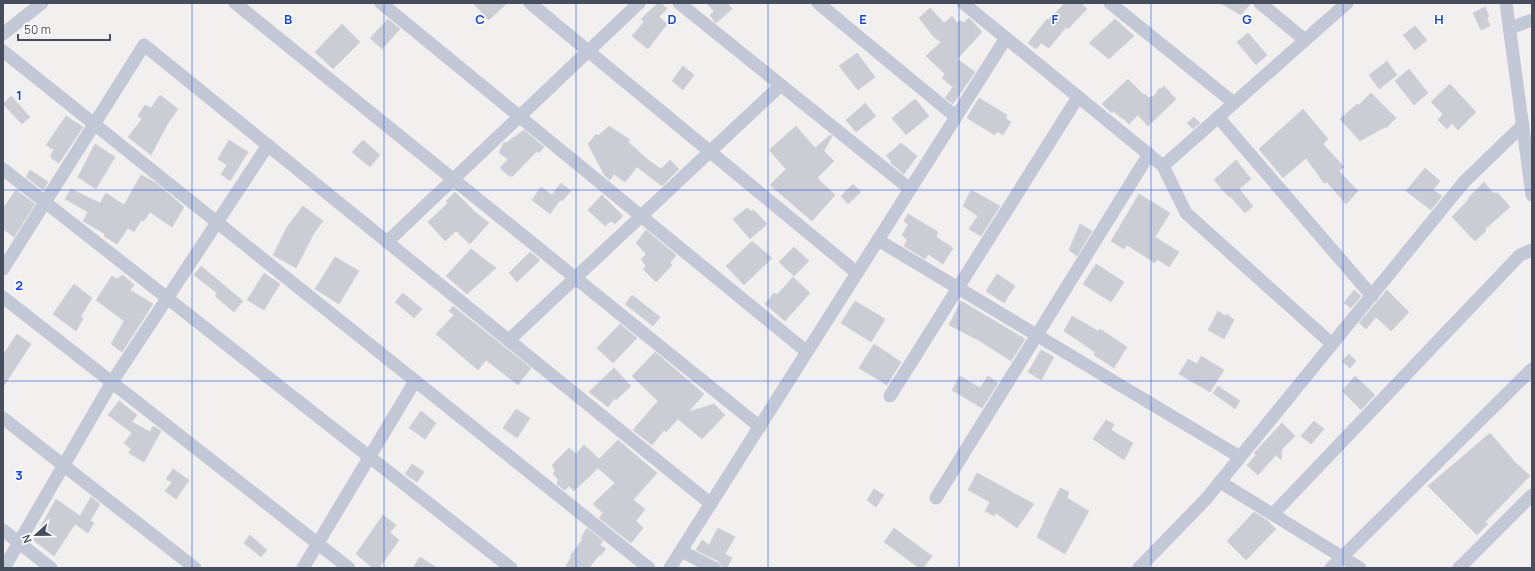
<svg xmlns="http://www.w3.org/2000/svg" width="1535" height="571" font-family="Manrope,sans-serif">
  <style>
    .building { fill: #cbcdd5; stroke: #d3d4db }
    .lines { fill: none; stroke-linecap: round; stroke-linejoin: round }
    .street { stroke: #c2c8d5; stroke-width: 13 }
    .grid { fill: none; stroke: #0e45ed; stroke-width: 1; stroke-opacity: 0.55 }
    .grid-label { font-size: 13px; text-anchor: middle; font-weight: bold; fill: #0e45ed; stroke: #fff; stroke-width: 3; stroke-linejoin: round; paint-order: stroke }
  </style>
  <rect width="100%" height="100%" fill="#f2efef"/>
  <g class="building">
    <polygon points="473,3 507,3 489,20"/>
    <polygon points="658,3 661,3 667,9 659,17 667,24 648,49 632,36 644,22 641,19"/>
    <polygon points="706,3 727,3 732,9 716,23 710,15 714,11"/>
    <polygon points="1065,3 1081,3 1087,9 1068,29 1066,27 1049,48 1041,43 1036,49 1028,43 1047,19 1048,20"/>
    <polygon points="1220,3 1251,3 1241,15"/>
    <polygon points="1485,7 1489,16 1487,18 1490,26 1481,30 1473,13"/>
    <polygon points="930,8 944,23 952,16 957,23 960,20 963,23 969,18 982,32 957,59 975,72 953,104 945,98 953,87 942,78 945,74 926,56 941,42 934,37 919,18"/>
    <polygon points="388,19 400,29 382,49 370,38"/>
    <polygon points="1115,19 1134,36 1109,59 1089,43"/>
    <polygon points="342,24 360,42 333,69 315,52"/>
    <polygon points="1415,26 1427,40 1415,50 1403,35"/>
    <polygon points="1248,33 1267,55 1256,65 1237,42"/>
    <polygon points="857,53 875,77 858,90 839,66"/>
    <polygon points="1387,61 1397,75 1379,89 1369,75"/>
    <polygon points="683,66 694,75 683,90 672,81"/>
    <polygon points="1409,69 1428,93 1414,105 1395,81"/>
    <polygon points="1128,79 1144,95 1145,94 1149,98 1151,96 1153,97 1160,88 1162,89 1164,86 1176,99 1148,126 1138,115 1129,124 1124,119 1123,119 1113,111 1112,113 1102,104"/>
    <polygon points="1450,84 1476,112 1458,130 1452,123 1447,129 1438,120 1443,114 1431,102"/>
    <polygon points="1371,93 1396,118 1386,128 1385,127 1360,141 1340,119 1357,104 1359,105"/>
    <polygon points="160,95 178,109 168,123 151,155 128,137 142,119 138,116 145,105 151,108"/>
    <polygon points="11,96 30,117 22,124 3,104"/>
    <polygon points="979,98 1007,115 1005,118 1011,122 1003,135 997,131 995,135 967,118"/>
    <polygon points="915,99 929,116 906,135 892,118"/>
    <polygon points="865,103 876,116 856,132 846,120"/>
    <polygon points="1303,109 1328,139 1323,144 1344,167 1339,171 1358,191 1346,204 1327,182 1324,183 1306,158 1283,178 1259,149"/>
    <polygon points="66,116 83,127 59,163 51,158 51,154 54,150 46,145"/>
    <polygon points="1194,117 1200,123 1193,129 1187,123"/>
    <polygon points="609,126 630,140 628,142 648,160 661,169 670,160 679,169 662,186 637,167 625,182 614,174 610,180 605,176 588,144 596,134 598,136"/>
    <polygon points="796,126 815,148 830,135 832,136 824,151 834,161 817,178 835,195 812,221 770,185 786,169 769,150"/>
    <polygon points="524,130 544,147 539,153 537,151 513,176 509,176 500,168 508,159 499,153 504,142 506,143"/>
    <polygon points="229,140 248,152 230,181 221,174 227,165 218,159"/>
    <polygon points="363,140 380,155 370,167 352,152"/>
    <polygon points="901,143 917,156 904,174 891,163 891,161 886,156"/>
    <polygon points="95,144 115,157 96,189 78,177"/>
    <polygon points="1236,160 1251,179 1239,189 1253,206 1245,213 1230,196 1229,197 1214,180"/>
    <polygon points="1425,168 1440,181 1433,190 1442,196 1431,210 1406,191"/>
    <polygon points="30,170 48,182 43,190 26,177"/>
    <polygon points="141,175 156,183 184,207 172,227 150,212 144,221 141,220 134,232 128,228 117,244 104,236 105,234 83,221 88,212 65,199 71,189 100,203 106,193 124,205"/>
    <polygon points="1484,182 1493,193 1498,193 1510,207 1485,229 1486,231 1475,241 1452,217 1469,199 1468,198"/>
    <polygon points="561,183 571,191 562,201 560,200 550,214 532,200 541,187 552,195"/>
    <polygon points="853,184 861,192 848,204 841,196"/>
    <polygon points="16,190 35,204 14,237 3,229 3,208"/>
    <polygon points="971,190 1000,206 981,236 969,229 978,216 963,206"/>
    <polygon points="455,192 475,212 489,223 470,244 456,231 445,241 428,222 448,203 446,201"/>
    <polygon points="1139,194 1170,213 1155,237 1179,252 1169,267 1157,259 1155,263 1127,245 1124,249 1111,241"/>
    <polygon points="602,195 623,216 615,224 611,221 605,226 588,210"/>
    <polygon points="303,206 323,221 314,233 296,268 273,255 287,227"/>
    <polygon points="747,208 751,211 754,210 767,224 750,239 733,219"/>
    <polygon points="908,214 938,232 936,237 953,248 943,264 928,254 925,259 904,246 907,240 902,235 908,225 904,221"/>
    <polygon points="1080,224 1092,231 1077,256 1069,250"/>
    <polygon points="646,230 676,255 670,263 672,265 656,282 643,269 646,266 641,259 646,254 636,243"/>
    <polygon points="752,241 772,258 744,285 726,266"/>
    <polygon points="794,247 809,261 794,276 779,262"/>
    <polygon points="471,249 496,268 467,294 446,276"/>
    <polygon points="530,252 540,260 517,282 509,273"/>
    <polygon points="335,257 359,271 339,304 315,289"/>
    <polygon points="1096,264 1124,282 1111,302 1083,284"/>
    <polygon points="201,266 243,301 234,312 215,296 217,293 194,275"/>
    <polygon points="264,273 280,284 264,310 247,300"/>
    <polygon points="997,274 1015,286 1004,303 986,291"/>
    <polygon points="123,275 134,285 130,290 153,304 122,352 111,344 124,321 96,300 112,276 117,279"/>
    <polygon points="793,277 810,293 785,321 765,304 774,293 777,295"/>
    <polygon points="74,284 92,298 81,316 83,319 76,331 53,314"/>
    <polygon points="1354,290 1361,296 1351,308 1344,303"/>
    <polygon points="1387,290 1409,312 1391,331 1376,317 1366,329 1359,323"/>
    <polygon points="403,293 422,309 414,318 395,302"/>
    <polygon points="632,295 660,317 653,326 625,304"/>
    <polygon points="855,301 885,319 871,342 841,323"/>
    <polygon points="961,301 1025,339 1011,361 980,341 949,325"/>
    <polygon points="453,306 531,368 518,385 486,360 478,370 436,334 454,315 449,311"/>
    <polygon points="1218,311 1225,316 1227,314 1234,320 1224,339 1208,330"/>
    <polygon points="1072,316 1098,331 1100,329 1127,347 1114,368 1094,355 1095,352 1064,331"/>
    <polygon points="620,324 637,338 613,363 597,348"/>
    <polygon points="17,334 31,344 3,387 3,355"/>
    <polygon points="874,344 901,362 887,385 859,368"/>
    <polygon points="1041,350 1054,357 1041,380 1028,372"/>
    <polygon points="655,352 704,394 688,412 714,404 725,415 702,439 678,419 666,432 664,430 652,445 633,430 658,401 632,376"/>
    <polygon points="1349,354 1356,361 1350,368 1342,361"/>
    <polygon points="1201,356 1224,370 1210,392 1179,374 1188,359 1197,364"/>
    <polygon points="614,368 631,386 616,400 615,398 608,407 589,392"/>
    <polygon points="960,376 980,388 988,376 998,383 982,408 952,390"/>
    <polygon points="1355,376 1375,395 1361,410 1342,391"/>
    <polygon points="1218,386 1240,401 1235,409 1213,393"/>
    <polygon points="119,401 137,415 132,422 150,432 153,426 161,431 144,462 129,453 131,449 124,443 132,433 108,415"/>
    <polygon points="516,409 530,418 517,438 503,428"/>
    <polygon points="421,411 436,423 425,439 409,428"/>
    <polygon points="1106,420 1114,424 1111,430 1133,443 1124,460 1093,439"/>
    <polygon points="1314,421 1324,429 1311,444 1301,436"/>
    <polygon points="1282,423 1295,436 1282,449 1281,460 1276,455 1258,475 1247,465 1256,455 1254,453"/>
    <polygon points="1490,433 1514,461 1530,476 1485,522 1488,524 1477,535 1428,486"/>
    <polygon points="618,440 657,473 633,500 645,509 636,521 643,528 631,543 599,518 603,513 593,504 615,483 598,468 574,491 569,486 565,490 563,489 557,484 558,479 553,474 555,470 552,465 569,448 576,454 584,445 599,459"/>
    <polygon points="412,464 424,472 417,482 405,474"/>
    <polygon points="173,469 189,480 176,499 165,491 172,482 166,479"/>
    <polygon points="977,473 1034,504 1017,528 996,513 994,516 985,511 990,502 968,490"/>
    <polygon points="1060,488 1069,492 1067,498 1089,511 1065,554 1037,537 1045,520 1044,520"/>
    <polygon points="874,489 884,495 876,507 867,500"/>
    <polygon points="91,497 100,504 90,521 94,523 88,533 75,524 54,556 33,540 56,499 80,516"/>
    <polygon points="1254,512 1268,521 1276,529 1246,560 1227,541"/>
    <polygon points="383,515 396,525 390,533 399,540 379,568 373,568 356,554"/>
    <polygon points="587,528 603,541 600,545 606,549 600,556 599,555 589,568 565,568 571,557 570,556 583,539 581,538"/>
    <polygon points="718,528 735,537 725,554 732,558 727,568 722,567 718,561 696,550 702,540 709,545"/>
    <polygon points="894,528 932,556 923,568 919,568 884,542"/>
    <polygon points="250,535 267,550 261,557 244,543"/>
    <polygon points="420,557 437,568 413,568"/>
  </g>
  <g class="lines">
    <g class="street">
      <polyline points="235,3 760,427"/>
      <polyline points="381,3 807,352"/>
      <polyline points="530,3 857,273"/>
      <polyline points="679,3 910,189"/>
      <polyline points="818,3 956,117"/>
      <polyline points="963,3 1163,166 1186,213 1332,344"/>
      <polyline points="1110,3 1234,103"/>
      <polyline points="1260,3 1305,40"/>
      <polyline points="1506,3 1532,195"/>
      <polyline points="1510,28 1532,20"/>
      <polyline points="3,34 42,3"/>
      <polyline points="3,51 649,568"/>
      <polyline points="1218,117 1372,296"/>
      <polyline points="1163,166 1347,3"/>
      <polyline points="3,169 511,568"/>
      <polyline points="878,240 1240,457"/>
      <polyline points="387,242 639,3"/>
      <polyline points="3,269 144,45 711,504"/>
      <polyline points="3,297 349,568"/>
      <polyline points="509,340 781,85"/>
      <polyline points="890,396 1078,97"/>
      <polyline points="3,418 195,568"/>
      <polyline points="1220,482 1360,568"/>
      <polyline points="936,498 1149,154"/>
      <polyline points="1273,514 1520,255 1532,250"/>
      <polyline points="3,530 51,568"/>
      <polyline points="681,551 714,568"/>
      <polyline points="4,568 112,382 268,145"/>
      <polyline points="303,568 415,381"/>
      <polyline points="670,568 1006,38"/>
      <polyline points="1139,568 1206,499 1464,182 1523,125"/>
      <polyline points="1331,568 1532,369"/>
      <polyline points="1459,568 1532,495"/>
    </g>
  </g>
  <path class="grid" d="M192 3V568M384 3V568M576 3V568M768 3V568M959 3V568M1151 3V568M1343 3V568M3 190H1532M3 381H1532"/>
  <g class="grid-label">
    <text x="288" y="24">B</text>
    <text x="480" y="24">C</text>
    <text x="672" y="24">D</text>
    <text x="863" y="24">E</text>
    <text x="1055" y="24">F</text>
    <text x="1247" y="24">G</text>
    <text x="1439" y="24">H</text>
    <text x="19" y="100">1</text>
    <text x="19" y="290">2</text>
    <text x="19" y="480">3</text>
  </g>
  <rect width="1535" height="571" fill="none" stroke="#464e5e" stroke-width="8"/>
  <g transform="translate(36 535) rotate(248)" stroke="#ffffff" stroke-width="3" paint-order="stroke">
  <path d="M0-3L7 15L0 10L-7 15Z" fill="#464e5e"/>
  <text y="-6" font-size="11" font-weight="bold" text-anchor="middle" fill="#464e5e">N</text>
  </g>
  <path d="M18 34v6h92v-6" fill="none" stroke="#464e5e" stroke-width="2"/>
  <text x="24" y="34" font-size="12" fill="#464e5e" stroke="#ffffff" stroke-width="3" paint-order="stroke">50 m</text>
</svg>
